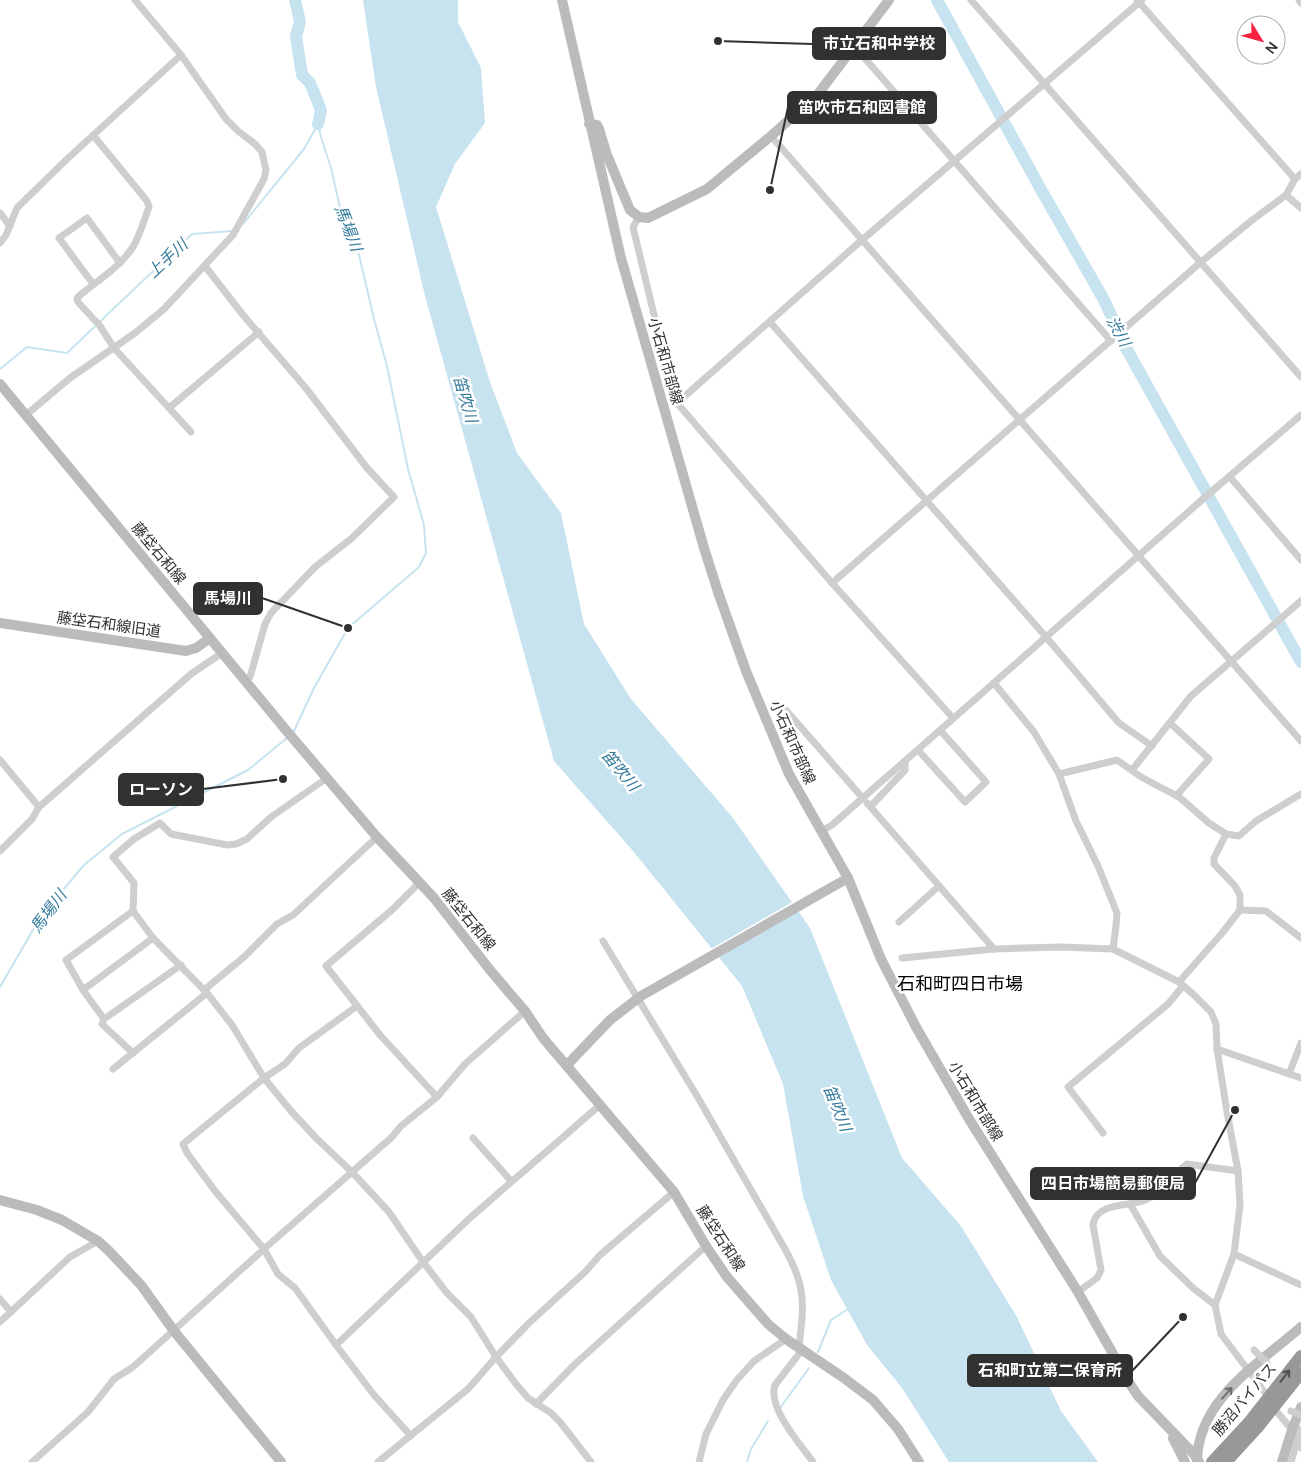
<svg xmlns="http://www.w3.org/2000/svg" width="1301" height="1462" font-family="Manrope,'Noto Sans JP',sans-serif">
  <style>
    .water { fill: #c8e3f0 }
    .pier { fill: #fff }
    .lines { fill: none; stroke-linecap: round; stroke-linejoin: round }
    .stream { stroke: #c8e3f0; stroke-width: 2 }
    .river { stroke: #c8e3f0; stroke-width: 12 }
    .street { stroke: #cecece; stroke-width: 7 }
    .secondary { stroke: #bbb; stroke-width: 10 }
    .highway { stroke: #989898; stroke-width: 12 }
    .street-bridge { stroke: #cecece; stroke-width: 7 }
    .oneway { stroke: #505050 }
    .oneway2 { stroke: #6f6f6f }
    .labels { text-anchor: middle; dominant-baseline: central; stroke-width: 5; stroke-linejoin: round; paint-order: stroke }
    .street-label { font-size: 15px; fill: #313131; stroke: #fff }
    .water-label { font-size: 16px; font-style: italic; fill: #357b9c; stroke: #fff }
    .quarter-label { font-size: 18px; fill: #000; stroke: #fff }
    .leader { fill: none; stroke: #313131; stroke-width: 2 }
    .callout-dot { fill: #313131; stroke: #fff; stroke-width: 2 }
    .callout { fill: #313131; stroke: #313131; stroke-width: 2 }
    .callout-label { font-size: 16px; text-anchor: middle; font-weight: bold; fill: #fff }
  </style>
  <rect width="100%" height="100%" fill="#fff"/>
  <polygon class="water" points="363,0 458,0 458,22 481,68 485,123 455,164 436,207 490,382 517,453 561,513 584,624 631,699 733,818 810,928 902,1158 961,1226 1017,1317 1061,1411 1098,1462 949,1462 902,1388 867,1345 831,1280 803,1196 783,1084 742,986 633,851 554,761 425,296 376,87"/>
  <polygon class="pier" points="794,901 800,909 715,957 709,950"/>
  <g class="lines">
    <g class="stream">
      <polyline points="243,224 304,149 318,124"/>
      <polyline points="0,369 27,347 67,353 192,234 233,231"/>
      <polyline points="293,733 314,688 348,628 419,567 426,553 424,525 408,469 387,366 374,319 359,255 348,219 341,212 331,168 321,137 318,124"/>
      <polyline points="0,987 33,930 58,896 84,865 122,834 248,770 287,738"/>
      <polyline points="818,1352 831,1320 848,1309"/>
      <polyline points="780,1408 809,1368"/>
      <polyline points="747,1462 751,1449 768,1421"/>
    </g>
    <g class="river">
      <polyline points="295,0 300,22 296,36 302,75 310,83 321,110 318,124"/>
      <polyline points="937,0 1039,186 1104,300 1125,346 1301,662"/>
    </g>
    <g class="street">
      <polyline points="971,0 1301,377"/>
      <polyline points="1137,0 1295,179"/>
      <polyline points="1299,0 1301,3"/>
      <polyline points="855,47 1111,341"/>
      <path d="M93 135 147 201 149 207C144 220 140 235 133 247 120 267 97 281 79 296L77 299 78 302 100 326 114 348 191 432"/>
      <path d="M771 136C948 338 1124 540 1301 741"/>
      <polyline points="1286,195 1301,208"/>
      <polyline points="0,213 10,226"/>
      <polyline points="639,217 633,227 672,390 677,403 832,583 953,718"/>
      <polyline points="0,243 6,235 17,208 24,201 66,160 181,55"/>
      <polyline points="205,266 243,315 305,387 367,468 394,497 352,538 315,567 271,613 265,624 250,677 245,681"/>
      <polyline points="93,284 59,238 87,218 120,263"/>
      <polyline points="770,322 1046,637 1119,723 1152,746"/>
      <polyline points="677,403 862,240 1142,0"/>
      <polyline points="169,408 259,332"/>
      <polyline points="26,415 70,378 135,333 164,309 233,235 264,179 266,170 262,152 255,144 238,131 226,119 181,55 135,0"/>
      <polyline points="1230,477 1301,560"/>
      <polyline points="832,583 1201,262 1251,221 1286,195 1295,179 1301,174"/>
      <polyline points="994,683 1034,732 1059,774 1076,821 1098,866 1117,913 1116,926 1113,949"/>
      <polyline points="785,709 860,795"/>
      <polyline points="1170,723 1209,759 1176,796"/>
      <polyline points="918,750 965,802 986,782 940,730"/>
      <polyline points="0,760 39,807"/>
      <polyline points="1132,770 1191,696 1301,601"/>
      <polyline points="1059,774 1117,760 1141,777 1179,797 1209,823 1226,834 1239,836 1256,821 1301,794"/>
      <polyline points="327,778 271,817 247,839 236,844 227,845 171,834 160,823 134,839 113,857 134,883 133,911 153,938 207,993 232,1025 264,1078 291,1111 316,1138 352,1172 389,1212 423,1262 447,1293 471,1317 496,1357 516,1384 528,1398 551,1413 560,1422 591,1462"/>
      <polyline points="867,803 994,949"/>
      <polyline points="871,806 905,770 905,761"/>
      <polyline points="822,831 832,825 1203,499 1301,415"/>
      <polyline points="0,851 32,819 39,807 191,674 222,653"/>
      <polyline points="420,882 393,909 326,966 380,1035 437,1097"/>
      <polyline points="1240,910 1266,911 1301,938"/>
      <polyline points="899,922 939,886"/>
      <path d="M603 941 697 1096 785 1249C791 1260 797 1272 800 1285 805 1306 801 1327 799 1348"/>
      <polyline points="902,958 994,949 1061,947 1113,949 1179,982 1193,994 1211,1012 1216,1024 1217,1049 1227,1112 1238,1171 1240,1205 1234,1254 1215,1305 1221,1334 1266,1394"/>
      <polyline points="1179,982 1223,932 1240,910 1240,895 1235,886 1214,864 1214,858 1226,834"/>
      <polyline points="83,990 153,938"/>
      <polyline points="204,990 244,957 277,924 293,915 377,837"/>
      <polyline points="357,1006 299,1048 285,1064 264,1078 183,1144 187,1153 215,1191 264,1249 278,1274 295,1288 336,1345 374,1395 411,1436"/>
      <polyline points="104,1019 83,990 66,960 133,911"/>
      <polyline points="1217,1049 1301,1078"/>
      <polyline points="133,1053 102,1024 104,1019 181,965"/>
      <polyline points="113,1069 207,993"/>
      <polyline points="1289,1074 1301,1043"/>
      <polyline points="1103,1133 1068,1087 1168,1004 1183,986"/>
      <polyline points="473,1138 511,1181"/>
      <polyline points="1130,1204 1160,1256 1193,1288 1215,1305"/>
      <polyline points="1234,1254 1301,1285"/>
      <path d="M1078 1292 1097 1278 1101 1270 1093 1225C1096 1203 1127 1206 1143 1201 1164 1193 1170 1177 1187 1164L1238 1171"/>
      <polyline points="0,1299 11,1312"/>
      <polyline points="0,1322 70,1257 98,1241"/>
      <polyline points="336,1345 471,1217 600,1105"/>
      <path d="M802 1350 775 1385C767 1407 800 1444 813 1462"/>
      <polyline points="536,1404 574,1365 706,1246"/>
      <polyline points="1278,1413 1292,1430 1301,1448"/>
      <polyline points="32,1462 88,1412 114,1379 133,1367 264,1249 392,1137 401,1126 437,1097 465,1064 525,1011"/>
      <polyline points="378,1462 468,1389 496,1357 529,1323 585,1272 600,1255 674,1192"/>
      <polyline points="699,1462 706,1434 723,1400 736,1381 754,1361 786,1339"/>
      <polyline points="1291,1462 1301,1429"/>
    </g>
    <g class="secondary">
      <polyline points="562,0 621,258 704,548 718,592 746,671 789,774 848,878 881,959 916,1027 969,1119 1078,1292 1130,1384 1138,1396 1193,1453 1199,1462"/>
      <polyline points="589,124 597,125 599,129 607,155 630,210 639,217 648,218 707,189 771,136 818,94 889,0"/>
      <polyline points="0,384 285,729 377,837 434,898 490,970 525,1011 543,1038 674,1192 706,1246 727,1277 768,1324 786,1339 844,1378 873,1400 898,1429 919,1462"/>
      <polyline points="0,623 186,651 196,648 210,638"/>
      <polyline points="567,1065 610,1020 641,996 848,878"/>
      <polyline points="0,1200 37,1210 62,1220 98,1241 108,1250 141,1285 174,1331 281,1462"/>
      <polyline points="1173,1438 1185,1462"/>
      <path d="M1197 1461C1198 1399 1259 1364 1301 1327"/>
      <polyline points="1282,1462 1292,1430 1301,1407"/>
    </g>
    <g class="highway">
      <polyline points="1212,1462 1250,1421 1301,1356"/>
      <polyline points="1226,1462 1258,1427 1301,1373"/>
    </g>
    <g class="street-bridge">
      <polyline points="1254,1350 1267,1363"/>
      <polyline points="1291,1411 1301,1415"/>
    </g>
  </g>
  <defs><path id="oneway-shaft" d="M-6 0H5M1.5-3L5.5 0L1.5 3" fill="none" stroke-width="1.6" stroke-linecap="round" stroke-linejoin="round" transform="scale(1.25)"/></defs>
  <use class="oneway" href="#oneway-shaft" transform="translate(1285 1376) rotate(-52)"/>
  <use class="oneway2" href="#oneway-shaft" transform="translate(1227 1393) rotate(-48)"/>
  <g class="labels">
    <g class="street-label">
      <text transform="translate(666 361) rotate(74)">小石和市部線</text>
      <text transform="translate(159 553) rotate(50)">藤垈石和線</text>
      <text transform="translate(109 624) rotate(8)">藤垈石和線旧道</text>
      <text transform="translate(793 742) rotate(66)">小石和市部線</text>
      <text transform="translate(469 919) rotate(51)">藤垈石和線</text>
      <text transform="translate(976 1101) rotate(59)">小石和市部線</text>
      <text transform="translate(721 1238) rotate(57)">藤垈石和線</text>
      <text transform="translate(1244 1399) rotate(-50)">勝沼バイパス</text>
    </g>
    <g class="water-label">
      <text transform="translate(349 228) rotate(69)">馬場川</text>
      <text transform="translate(167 258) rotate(-43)">上手川</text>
      <text transform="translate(1119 331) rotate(61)">渋川</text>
      <text transform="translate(466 399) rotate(74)">笛吹川</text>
      <text transform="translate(621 770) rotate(50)">笛吹川</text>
      <text transform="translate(48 911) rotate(-53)">馬場川</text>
      <text transform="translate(838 1108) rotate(68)">笛吹川</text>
    </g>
    <g class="quarter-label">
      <text x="960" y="983">石和町四日市場</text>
    </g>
  </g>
  <path class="leader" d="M718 41L813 44M770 190L788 107M348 628L262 598M283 779L203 789M1235 1110L1195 1183M1183 1317L1132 1371"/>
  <g class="callout-dot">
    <circle cx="718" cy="41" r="5"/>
    <circle cx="770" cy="190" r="5"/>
    <circle cx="348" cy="628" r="5"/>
    <circle cx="283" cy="779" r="5"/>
    <circle cx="1235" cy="1110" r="5"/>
    <circle cx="1183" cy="1317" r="5"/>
  </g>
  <g class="callout">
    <rect x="813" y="28" width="132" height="31" rx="5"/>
    <rect x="788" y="92" width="148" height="31" rx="5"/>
    <rect x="194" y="583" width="68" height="31" rx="5"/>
    <rect x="119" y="774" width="84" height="31" rx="5"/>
    <rect x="1031" y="1168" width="164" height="31" rx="5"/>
    <rect x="968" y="1355" width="164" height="31" rx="5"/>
  </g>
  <g class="callout-label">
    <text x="879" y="49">市立石和中学校</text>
    <text x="862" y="113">笛吹市石和図書館</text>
    <text x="228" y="604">馬場川</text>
    <text x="161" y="795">ローソン</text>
    <text x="1113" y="1189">四日市場簡易郵便局</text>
    <text x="1050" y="1376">石和町立第二保育所</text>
  </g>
  <g transform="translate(1261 40) rotate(127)"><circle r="24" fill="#ffffff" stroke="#adadad"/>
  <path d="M0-4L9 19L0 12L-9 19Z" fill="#f62441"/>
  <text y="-8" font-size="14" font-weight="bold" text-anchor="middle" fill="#313131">N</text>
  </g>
</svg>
